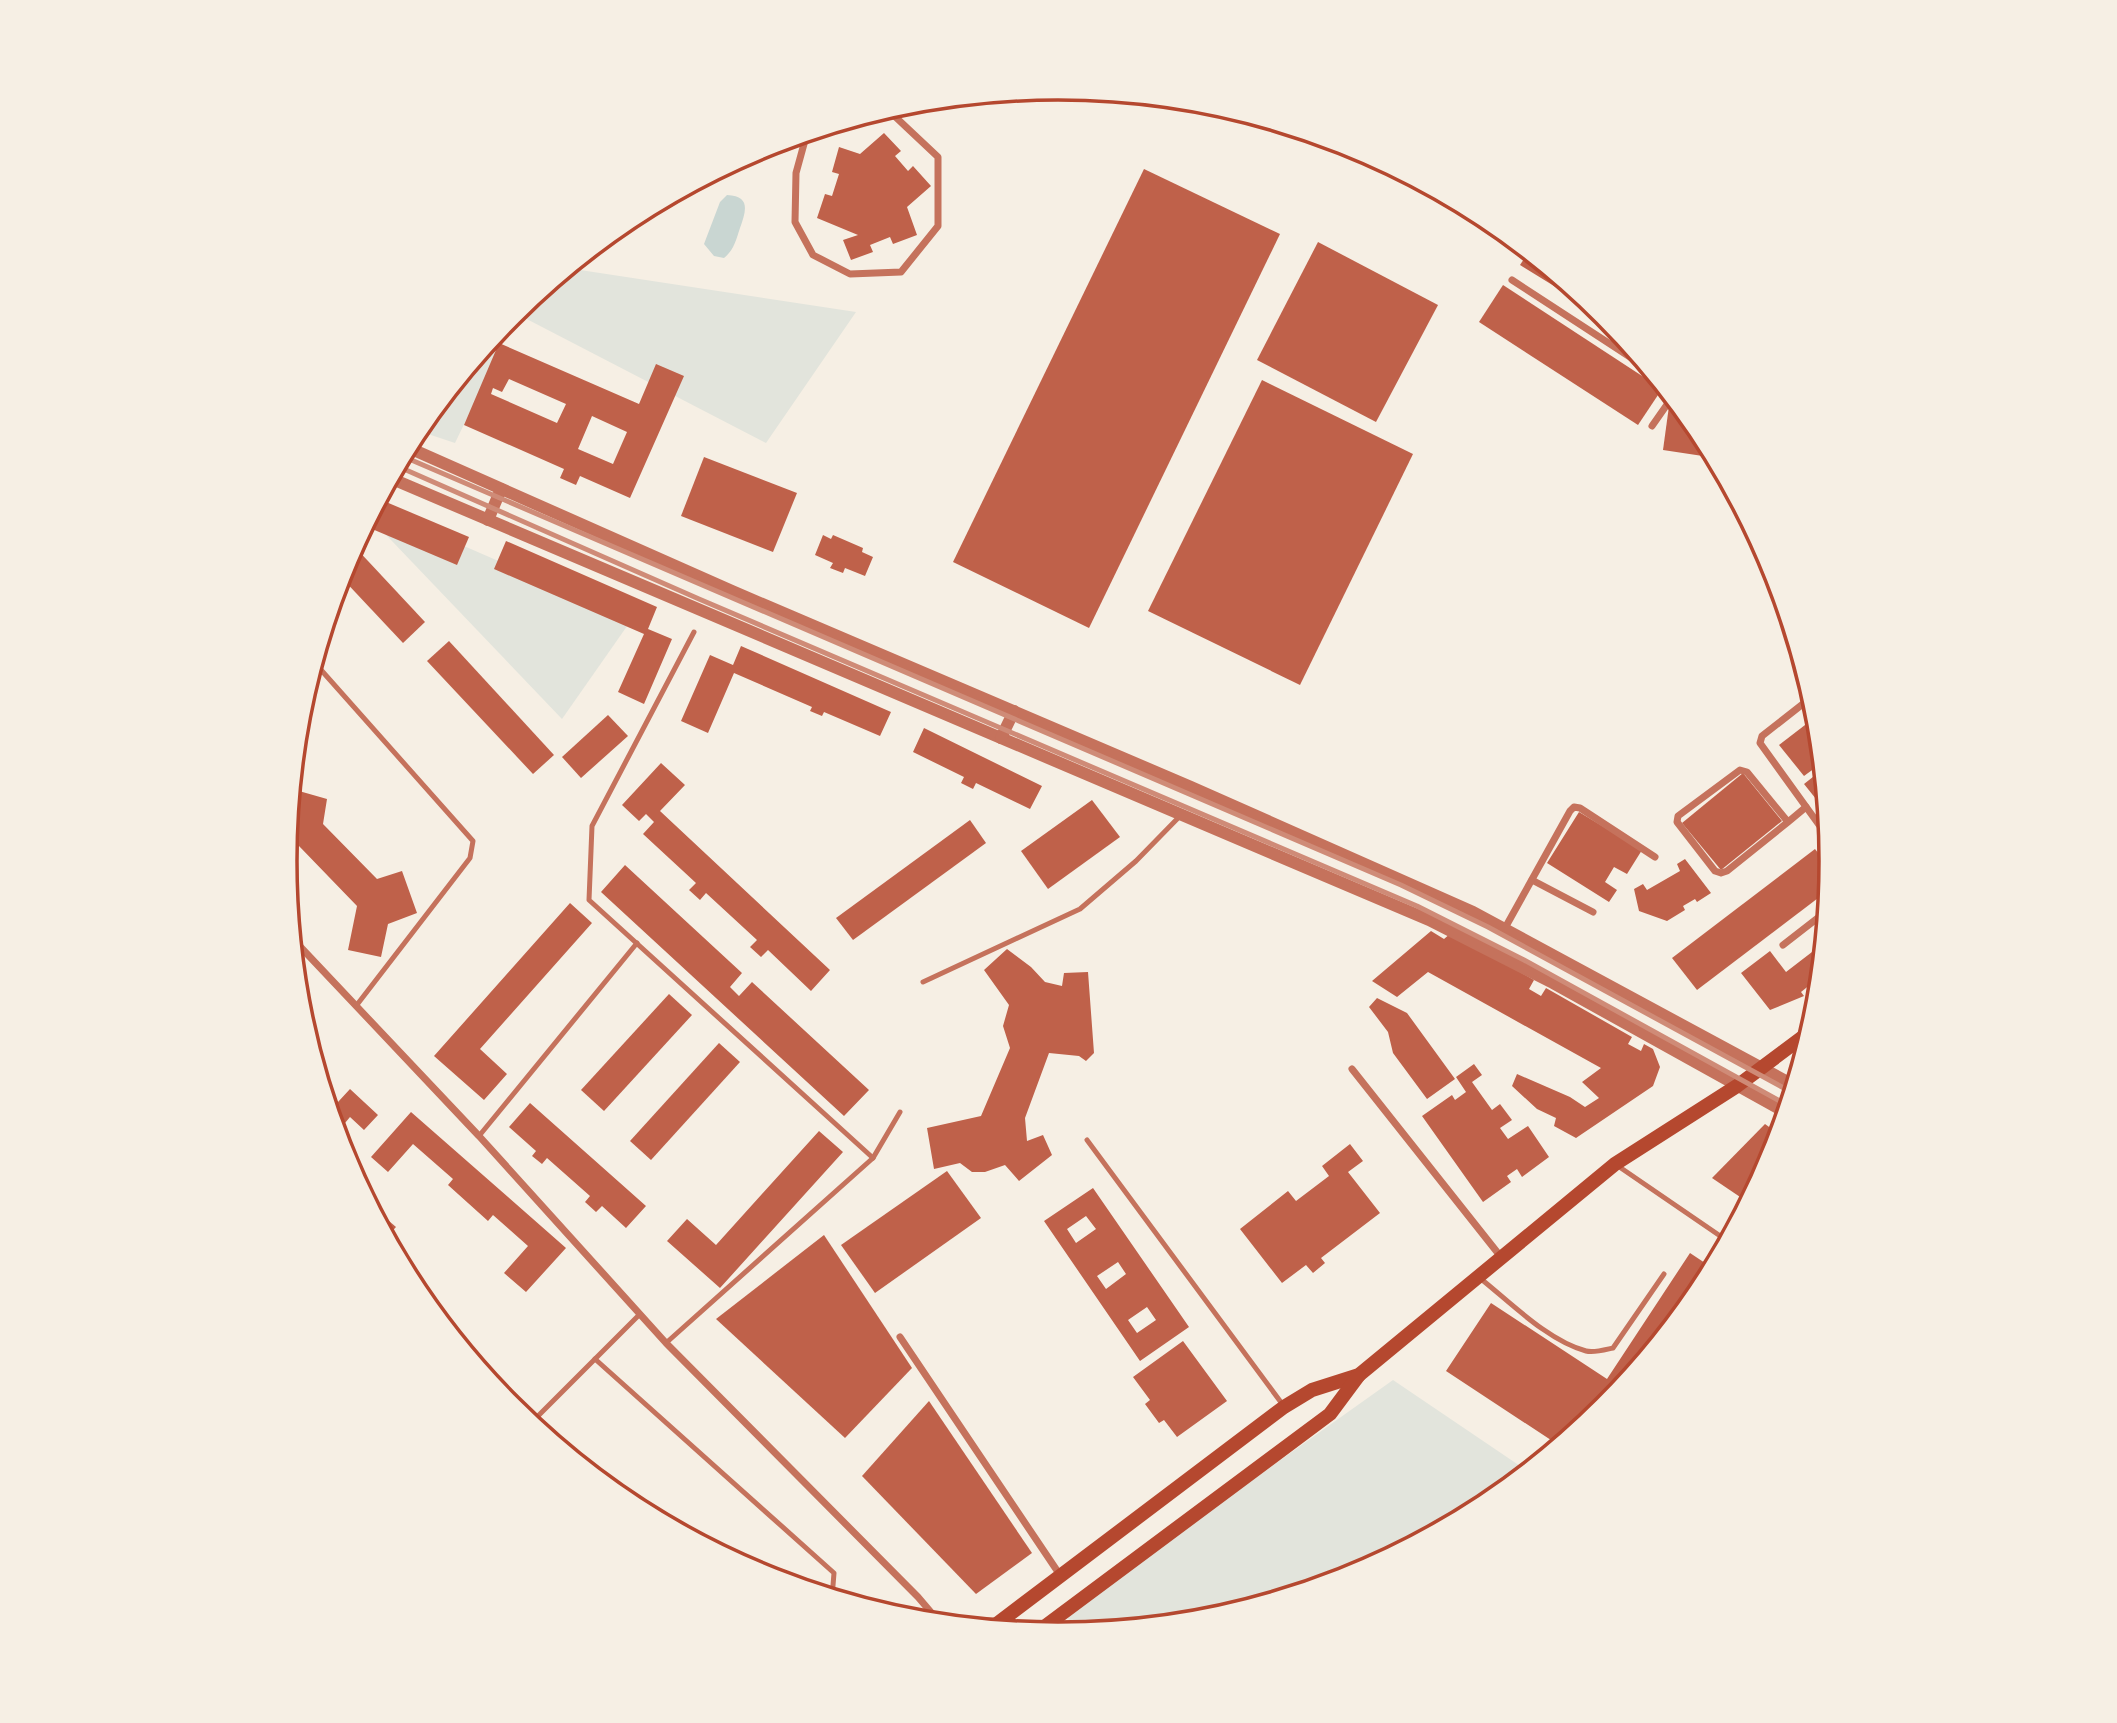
<svg xmlns="http://www.w3.org/2000/svg" width="2117" height="1723" font-family="'Libre Baskerville',serif">
  <style>
    .green { fill: #e2e4dc }
    .water { fill: #c9d6d2 }
    .building { fill: #bf614a; fill-rule: evenodd }
    .lines { fill: none; stroke-linecap: round; stroke-linejoin: round }
    .service { stroke: #c5725c; stroke-width: 5 }
    .minor { stroke: #c5725c; stroke-width: 7 }
    .tertiary { stroke: #c5725c; stroke-width: 12 }
    .secondary { stroke: #b5482f; stroke-width: 14 }
    .rail { stroke: #cf8b77; stroke-width: 5 }
    .rim { fill: none; stroke: #b5482f; stroke-width: 3.5 }
  </style>
  <rect width="100%" height="100%" fill="#f6efe4"/>
  <g class="green">
    <polygon points="567,268 856,312 766,443 517,314 455,443 416,430 511,314"/>
    <polygon points="374,507 632,619 562,719 369,517"/>
    <polygon points="1393,1380 1529,1472 1488,1505 1354,1577 1209,1621 1087,1633 1063,1615"/>
  </g>
  <path class="water" d="M727 195C751 196 746 211 740 228 736 240 734 250 724 258L714 256 704 244 720 202Z"/>
  <g class="building">
    <polygon points="884,133 901,151 895,156 908,171 913,166 931,186 907,207 917,235 893,244 890,237 870,245 873,252 851,260 843,240 858,235 817,218 825,194 832,196 839,174 832,172 839,147 860,154"/>
    <polygon points="1144,169 1280,234 1089,628 953,562"/>
    <polygon points="1318,242 1438,305 1376,422 1257,360"/>
    <polygon points="1529,251 1606,314 1611,321 1520,265"/>
    <polygon points="1503,285 1662,389 1638,425 1479,322"/>
    <path d="M499 343 639 404 656 364 684 376 630 498 580 476 576 485 560 478 564 469 464 425ZM509 379 566 404 557 423 491 394 493 388 502 392ZM592 416 627 432 613 464 578 449Z"/>
    <polygon points="1262,380 1413,454 1300,685 1148,611"/>
    <polygon points="1669,406 1682,407 1702,432 1716,458 1663,450"/>
    <polygon points="704,457 797,493 773,552 681,516"/>
    <polygon points="379,499 469,537 457,565 365,526"/>
    <polygon points="823,535 831,539 833,535 863,548 862,552 873,557 865,576 845,568 843,573 830,568 833,563 815,555"/>
    <polygon points="506,541 657,607 648,629 672,639 644,704 618,692 644,634 494,569"/>
    <polygon points="354,546 425,622 403,643 340,576"/>
    <polygon points="449,641 554,755 533,774 427,661"/>
    <polygon points="741,646 891,712 880,736 824,712 822,716 810,711 812,707 734,673 708,733 681,721 710,655 733,665"/>
    <polygon points="608,715 628,736 581,778 562,757"/>
    <polygon points="1818,715 1823,762 1804,776 1779,745"/>
    <polygon points="924,728 1042,786 1030,809 976,783 973,789 961,783 964,777 913,752"/>
    <polygon points="661,763 685,785 660,811 830,970 811,991 768,950 761,957 750,947 757,940 706,893 700,900 689,890 696,883 643,834 654,822 646,814 639,821 622,805"/>
    <polygon points="1823,769 1825,788 1828,814 1804,784"/>
    <polygon points="1743,773 1782,821 1721,870 1682,823"/>
    <polygon points="292,789 327,799 323,824 377,879 402,871 417,913 388,924 381,957 348,950 357,906 299,846 286,850"/>
    <polygon points="1092,800 1120,837 1048,889 1021,851"/>
    <polygon points="1579,812 1642,850 1627,874 1614,867 1605,882 1617,890 1609,902 1547,863"/>
    <polygon points="970,820 986,843 853,940 836,918"/>
    <polygon points="1815,849 1832,871 1830,889 1697,990 1672,958"/>
    <polygon points="1685,859 1711,893 1697,902 1695,899 1683,906 1685,910 1667,921 1639,911 1634,889 1643,884 1647,890 1680,871 1677,864"/>
    <polygon points="625,865 742,973 730,987 739,996 752,982 869,1090 844,1116 601,892"/>
    <polygon points="570,903 592,923 480,1049 507,1074 484,1100 434,1056"/>
    <polygon points="1431,931 1444,939 1451,933 1534,980 1529,989 1541,996 1546,988 1632,1037 1628,1044 1641,1051 1644,1044 1653,1049 1660,1067 1653,1086 1576,1138 1554,1126 1556,1118 1537,1109 1512,1086 1517,1074 1570,1097 1585,1107 1599,1098 1582,1082 1601,1068 1428,972 1397,997 1372,981"/>
    <polygon points="1825,942 1821,976 1801,992 1804,996 1770,1010 1741,973 1770,951 1786,972"/>
    <polygon points="1007,949 1031,967 1045,982 1062,986 1064,973 1088,972 1094,1053 1086,1061 1079,1056 1049,1053 1025,1118 1027,1141 1043,1135 1052,1155 1019,1181 1005,1165 985,1172 972,1172 960,1163 934,1169 927,1128 981,1116 1010,1048 1003,1026 1009,1005 984,970"/>
    <polygon points="669,994 692,1015 604,1111 581,1090"/>
    <polygon points="1377,998 1407,1013 1455,1079 1427,1099 1393,1053 1388,1032 1369,1007"/>
    <polygon points="719,1043 740,1062 651,1160 630,1141"/>
    <polygon points="1474,1064 1482,1075 1472,1082 1492,1110 1500,1104 1512,1120 1500,1128 1508,1139 1528,1126 1549,1157 1522,1177 1517,1169 1507,1176 1511,1182 1483,1202 1422,1116 1452,1095 1455,1100 1466,1092 1456,1077"/>
    <polygon points="350,1089 378,1115 364,1130 350,1117 340,1129 333,1123 328,1105 334,1098 338,1102"/>
    <polygon points="530,1103 646,1206 626,1228 602,1206 596,1212 585,1202 590,1196 547,1158 542,1164 532,1156 536,1151 509,1127"/>
    <polygon points="411,1112 566,1248 526,1292 504,1273 528,1246 493,1215 488,1221 448,1185 453,1179 413,1144 388,1172 371,1157"/>
    <polygon points="1765,1124 1780,1135 1773,1158 1749,1203 1712,1178"/>
    <polygon points="819,1131 843,1152 720,1288 667,1241 687,1219 716,1245"/>
    <polygon points="1350,1144 1363,1161 1348,1172 1380,1213 1321,1258 1325,1263 1313,1273 1306,1265 1282,1283 1240,1229 1288,1191 1296,1201 1329,1176 1322,1166"/>
    <polygon points="947,1171 981,1218 875,1293 841,1245"/>
    <path d="M1093 1188 1189 1327 1140 1361 1044 1221ZM1086 1216 1096 1229 1076 1243 1067 1229ZM1118 1262 1126 1274 1106 1289 1097 1276ZM1147 1307 1156 1320 1137 1333 1128 1320Z"/>
    <polygon points="368,1203 396,1227 386,1238"/>
    <polygon points="824,1235 912,1368 845,1438 716,1319"/>
    <polygon points="1690,1253 1714,1269 1702,1292 1606,1409 1560,1446 1446,1371 1491,1303 1607,1379"/>
    <polygon points="1183,1341 1227,1401 1177,1437 1164,1420 1159,1423 1145,1404 1150,1400 1133,1377"/>
    <polygon points="929,1401 1032,1553 976,1594 862,1476"/>
  </g>
  <g class="lines">
    <g class="service">
      <polyline points="694,632 592,826 589,900 873,1158"/>
      <polyline points="314,662 473,841 470,858 356,1006"/>
      <polyline points="923,982 1080,909 1136,861 1181,815"/>
      <polyline points="479,1136 637,943"/>
      <polyline points="1087,1140 1283,1405"/>
      <polyline points="1618,1166 1729,1242"/>
      <path d="M1481 1279C1510 1302 1548 1341 1586 1351 1594 1353 1604 1350 1613 1348L1664 1274"/>
      <polyline points="666,1343 873,1158 900,1112"/>
      <polyline points="595,1359 834,1573 832,1598"/>
      <polyline points="530,1424 640,1314"/>
    </g>
    <g class="minor">
      <polyline points="807,133 796,173 795,222 813,255 850,274 901,272 938,226 938,157 887,109"/>
      <polyline points="1512,280 1653,372"/>
      <polyline points="1652,426 1673,396"/>
      <polyline points="1813,696 1762,736 1760,743 1830,840"/>
      <polyline points="1788,822 1747,772 1740,770 1678,816 1677,822 1715,871 1721,873 1727,871 1788,822 1806,807"/>
      <polyline points="1532,880 1593,912"/>
      <polyline points="1505,928 1570,811 1574,807 1580,808 1655,857"/>
      <polyline points="292,938 479,1136 666,1343 918,1597 941,1624"/>
      <polyline points="1783,945 1828,910"/>
      <polyline points="1352,1069 1501,1257"/>
      <polyline points="900,1337 1060,1575"/>
    </g>
    <g class="tertiary">
      <polyline points="407,447 732,591 1191,787 1473,912 1795,1086"/>
      <polyline points="390,478 1429,920 1553,983 1787,1113"/>
      <polyline points="488,520 501,489"/>
      <polyline points="1001,738 1014,711"/>
    </g>
    <g class="secondary">
      <polyline points="990,1629 1284,1407 1312,1390 1359,1375 1615,1164 1737,1086 1812,1030"/>
      <polyline points="1036,1633 1330,1414 1359,1375"/>
    </g>
    <g class="rail">
      <polyline points="402,456 1401,885 1488,927 1793,1093"/>
      <polyline points="397,466 699,599 1417,906 1524,960 1789,1106"/>
    </g>
  </g>
  <path d="M0 0H2117V1723H0ZM297 861a761 761 0 1 1 1522 0a761 761 0 1 1-1522 0Z" fill="#f6efe4" fill-rule="evenodd"/>
  <path class="rim" d="M297 861a761 761 0 1 1 1522 0a761 761 0 1 1-1522 0Z"/>
</svg>
